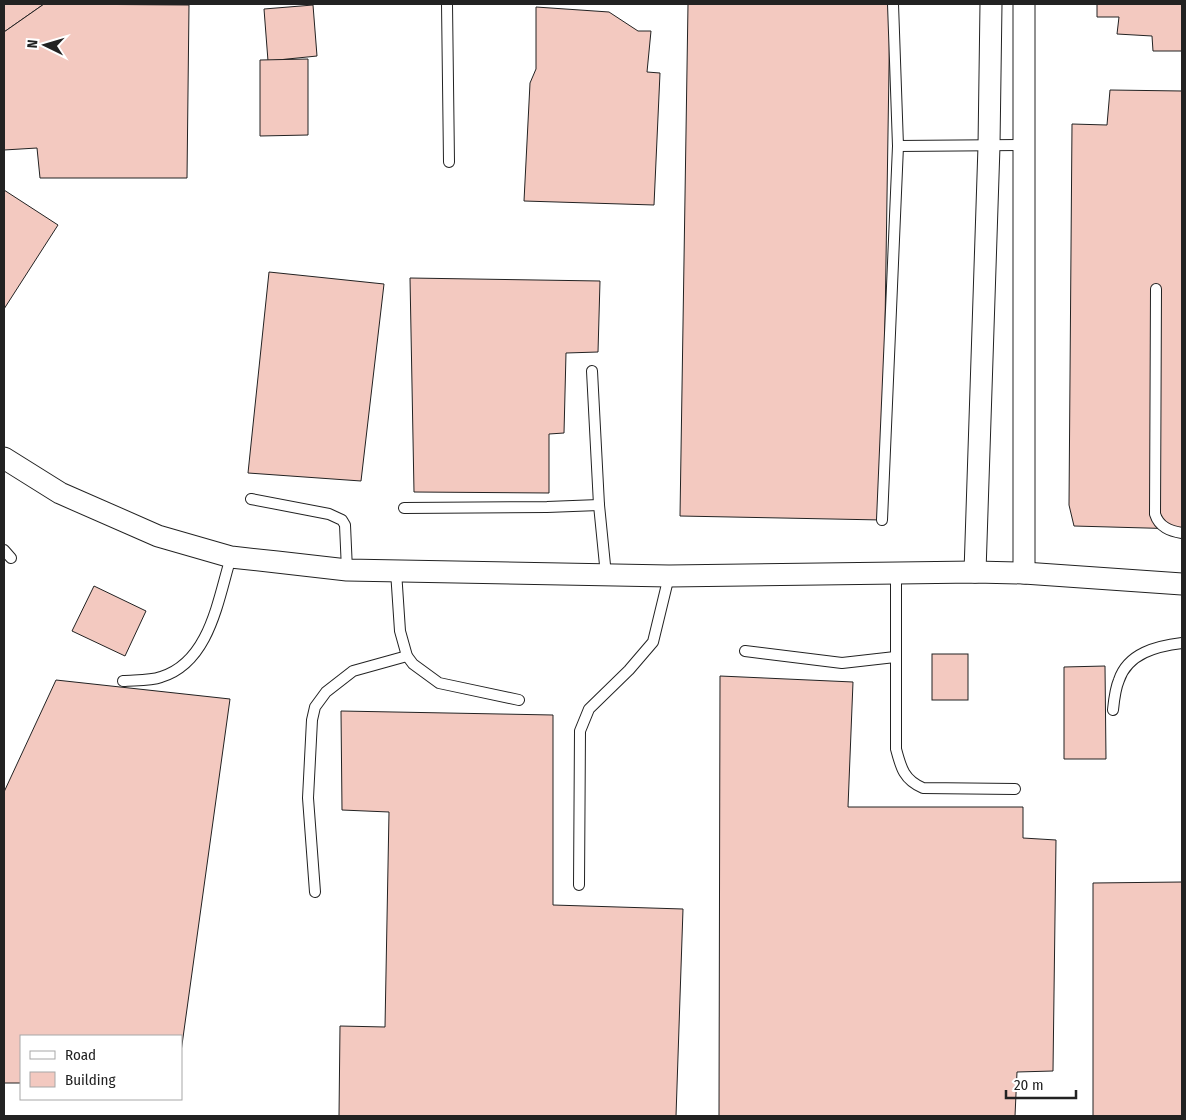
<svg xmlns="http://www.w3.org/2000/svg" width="1186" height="1120" font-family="'Fira Sans Condensed',sans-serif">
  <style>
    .building { fill: #f3c9c0; stroke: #222 }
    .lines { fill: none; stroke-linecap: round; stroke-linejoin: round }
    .lane-casing { stroke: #222; stroke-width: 12 }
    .street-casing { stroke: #222; stroke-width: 23 }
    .lane { stroke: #fff; stroke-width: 10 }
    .street { stroke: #fff; stroke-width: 21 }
  </style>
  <rect width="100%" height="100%" fill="#fff"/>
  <g class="building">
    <polygon points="4,4 44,4 4,32"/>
    <polygon points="44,4 189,5 187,178 40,178 37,148 4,150 4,32"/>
    <polygon points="688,4 890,4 882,520 680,516"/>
    <polygon points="1097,4 1182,4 1182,51 1153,51 1152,36 1117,34 1119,17 1097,17"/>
    <polygon points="313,5 317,56 268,61 264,9"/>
    <polygon points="536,7 609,12 638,31 651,31 647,72 660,73 654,205 524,201 530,83 536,69"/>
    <polygon points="308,59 308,135 260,136 260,60"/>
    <polygon points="1110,90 1182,91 1182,529 1074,526 1069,505 1072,124 1107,125"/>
    <polygon points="4,190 58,225 4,309"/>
    <polygon points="269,272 384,284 361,481 248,473"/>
    <polygon points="410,278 600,281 598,352 566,353 564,433 549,434 549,493 414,492"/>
    <polygon points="94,586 146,611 125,656 72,631"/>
    <rect x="932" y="654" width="36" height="46"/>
    <polygon points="1105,666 1106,759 1064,759 1064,667"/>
    <polygon points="720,676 853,682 848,807 1023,807 1023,838 1056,840 1053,1071 1017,1072 1015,1116 719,1116"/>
    <polygon points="56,680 230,699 181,1052 181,1036 21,1036 21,1083 4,1083 4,792"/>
    <polygon points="341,711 553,715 553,905 683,909 676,1116 339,1116 340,1026 385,1027 389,812 342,810"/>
    <polygon points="1182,882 1182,1116 1093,1116 1093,883"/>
  </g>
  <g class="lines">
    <defs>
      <g id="lane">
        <polyline points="447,4 449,162"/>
        <polyline points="893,4 898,146 1023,145"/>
        <path d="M1156 289 1155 514C1159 527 1170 531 1182 533"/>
        <polyline points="592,371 599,505 606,575"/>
        <polyline points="251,499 329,514 342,520 345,525 347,570"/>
        <polyline points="404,508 547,507 599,505"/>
        <polyline points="882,520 898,146"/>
        <polyline points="4,550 11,558"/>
        <polyline points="396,571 400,631 407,656 413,664 439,683 519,700"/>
        <path d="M896 574V749C901 768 904 780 923 788L1015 789"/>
        <polyline points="745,651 842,663 895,657"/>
        <path d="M123 681C135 680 150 681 161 677 210 662 218 599 231 557"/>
        <path d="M1113 710C1114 700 1115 689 1119 680 1128 653 1157 646 1182 643"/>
        <polyline points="579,885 580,731 589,709 629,670 653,642 669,576"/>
        <polyline points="315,892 308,798 312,720 315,707 326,692 353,671 407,656"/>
      </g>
      <g id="street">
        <polyline points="4,458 60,493 158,536 231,557 277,562 347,570 669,576 975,572 1024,573 1182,584"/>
        <polyline points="975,572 989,146 991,4"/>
        <polyline points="1024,573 1024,4"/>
      </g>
    </defs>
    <use href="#lane" class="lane-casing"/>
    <use href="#street" class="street-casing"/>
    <use href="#lane" class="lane"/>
    <use href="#street" class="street"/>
  </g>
  <rect width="1186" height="1120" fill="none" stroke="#222222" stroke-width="10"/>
  <rect x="20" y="1035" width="162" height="65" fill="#ffffff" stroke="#a7a7a7"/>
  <rect x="30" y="1051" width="25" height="8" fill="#ffffff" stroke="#a7a7a7"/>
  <text x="65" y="1060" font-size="15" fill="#222222">Road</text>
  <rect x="30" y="1072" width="25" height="15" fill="#f3c9c0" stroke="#a7a7a7"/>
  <text x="65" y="1085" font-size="15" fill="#222222">Building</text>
  <g transform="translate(45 45) rotate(275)" stroke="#ffffff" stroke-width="4" paint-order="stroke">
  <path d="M0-4L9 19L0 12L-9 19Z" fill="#222222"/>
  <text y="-8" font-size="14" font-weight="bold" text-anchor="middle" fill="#222222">N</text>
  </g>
  <path d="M1006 1090v8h70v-8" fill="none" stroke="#222222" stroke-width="2.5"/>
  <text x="1014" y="1090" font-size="15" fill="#222222" stroke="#ffffff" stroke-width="4" paint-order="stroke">20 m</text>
</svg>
